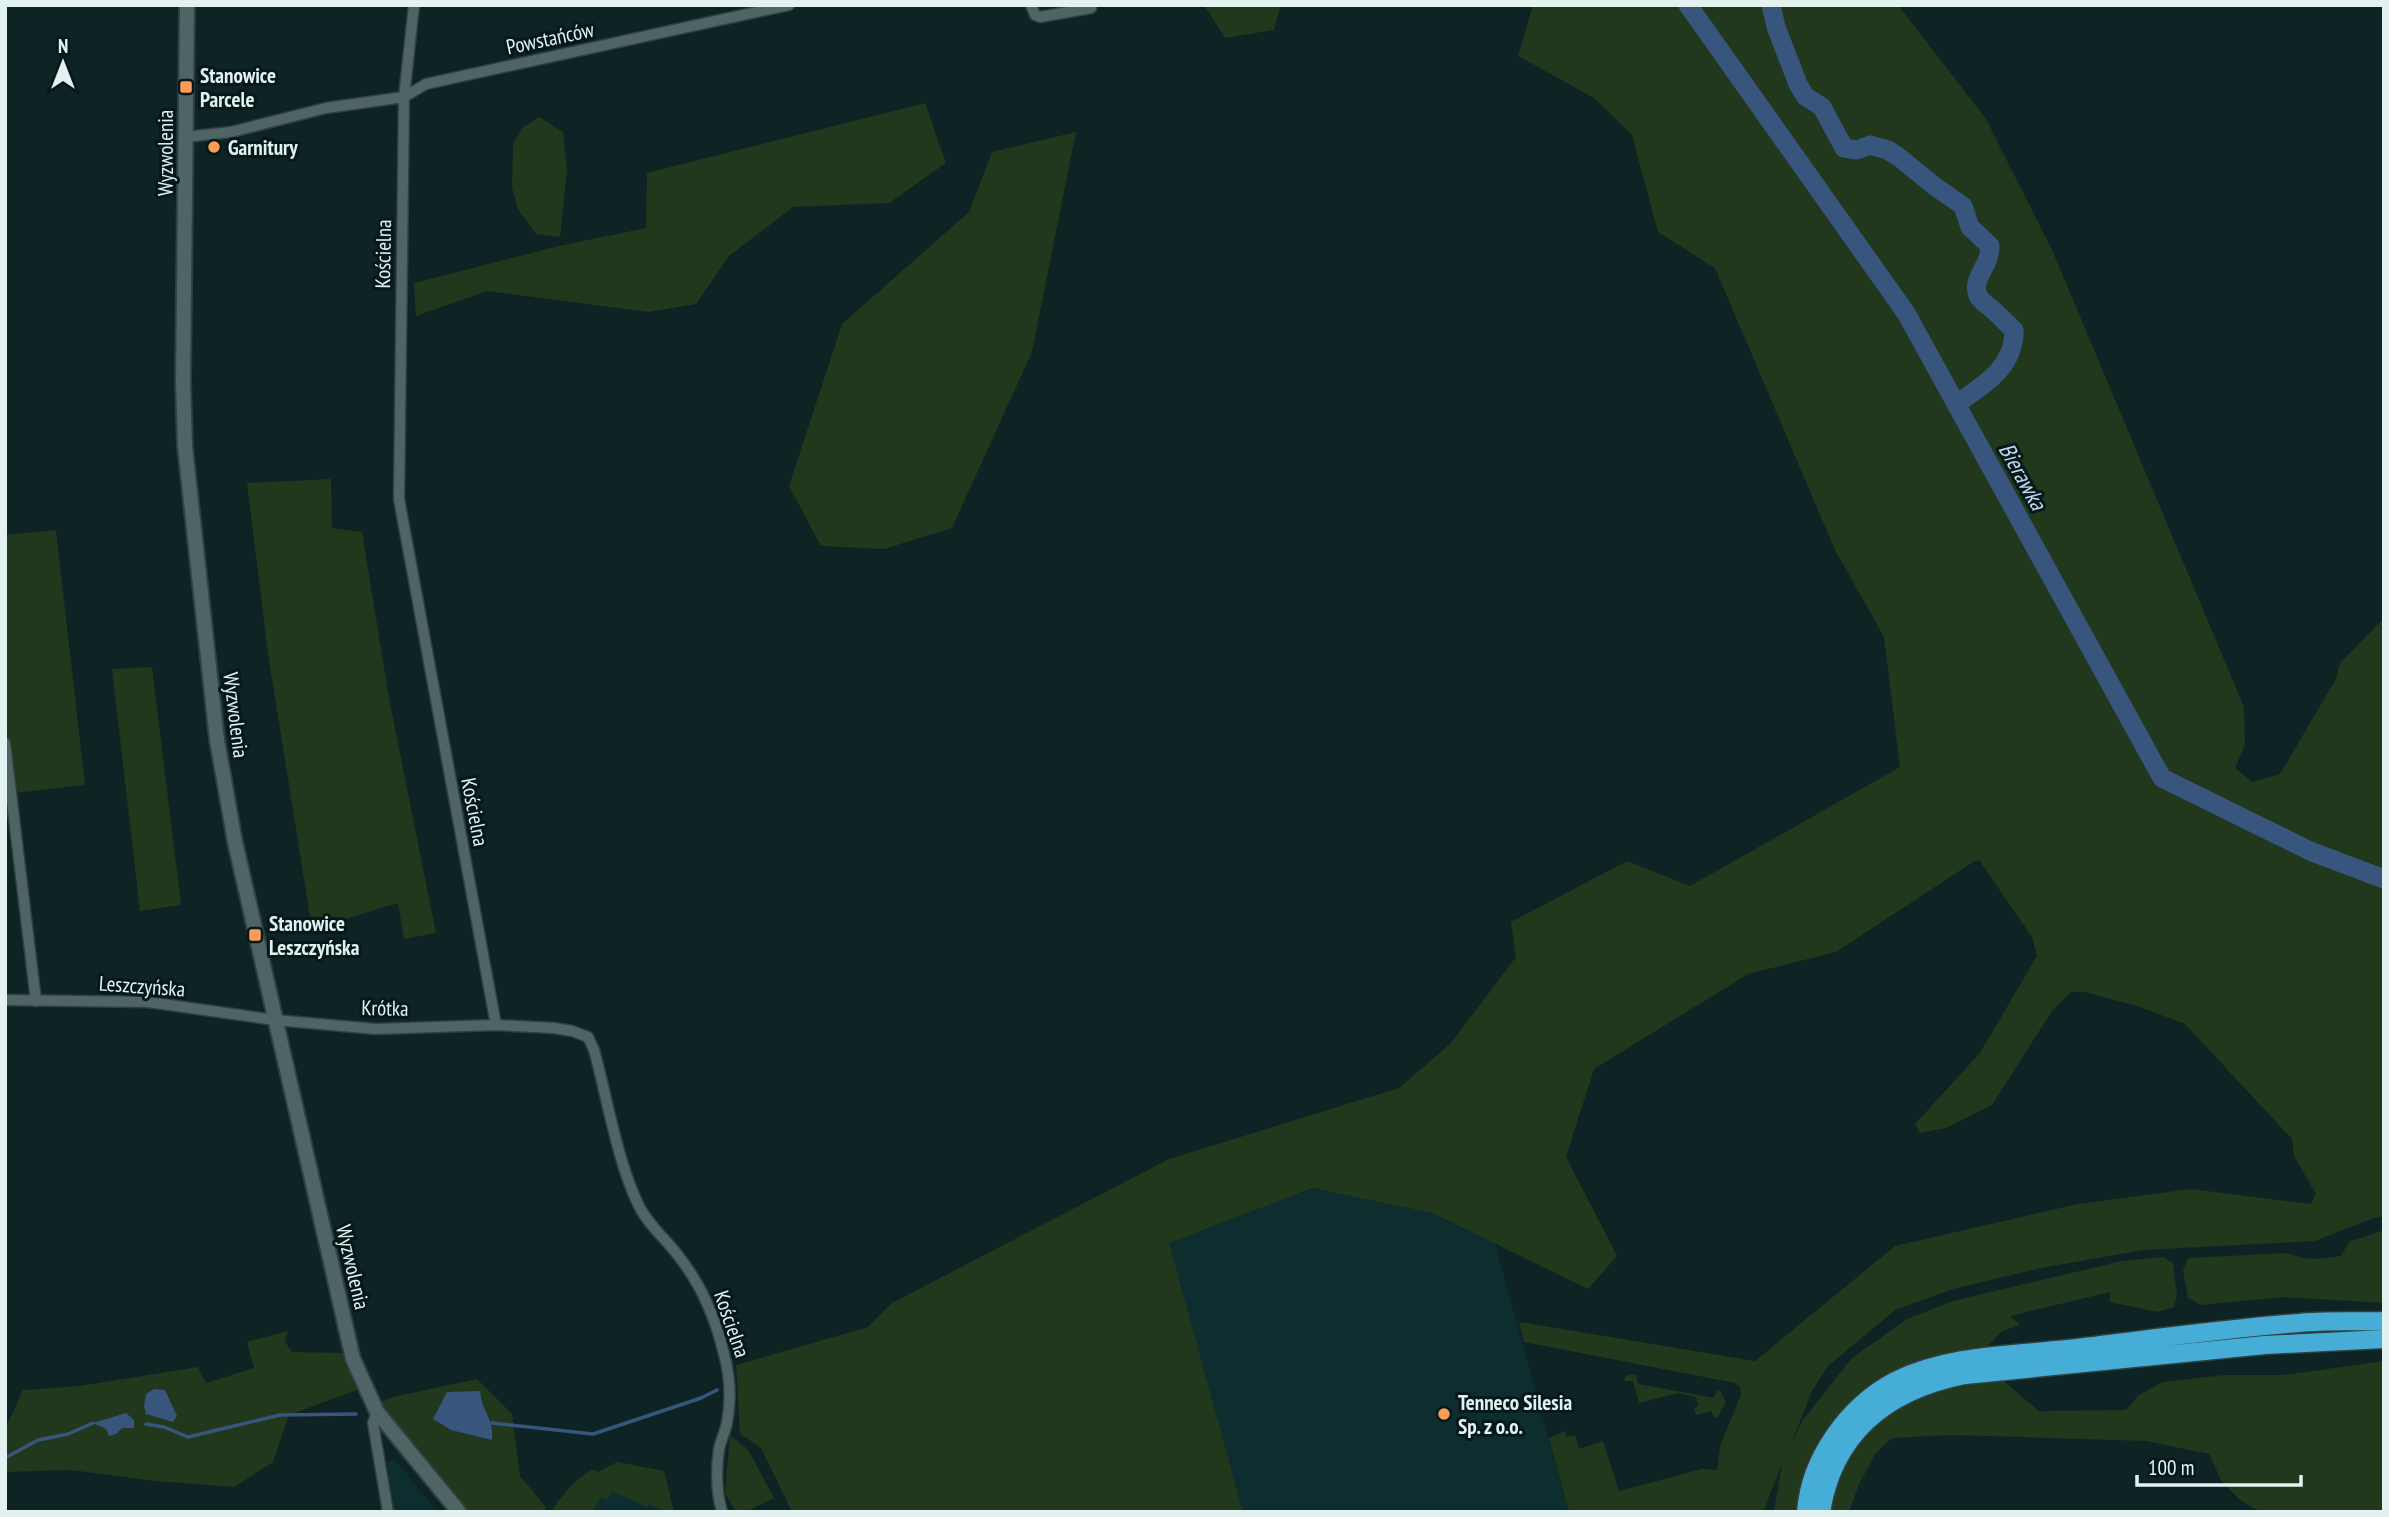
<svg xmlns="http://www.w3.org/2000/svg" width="2389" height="1517" font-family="'PT Sans Narrow',sans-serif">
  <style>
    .built { fill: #0e2d2e }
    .green { fill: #21381d }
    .water { fill: #38557e }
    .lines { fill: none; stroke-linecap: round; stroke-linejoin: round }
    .stream { stroke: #38557e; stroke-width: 3.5 }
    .river { stroke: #38557e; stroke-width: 19 }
    .street-casing { stroke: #323e3f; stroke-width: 13 }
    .secondary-casing { stroke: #323e3f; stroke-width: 18 }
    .highway-casing { stroke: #323e3f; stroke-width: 21 }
    .street { stroke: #4e6465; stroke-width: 10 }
    .secondary { stroke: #4e6465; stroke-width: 14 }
    .highway { stroke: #45add6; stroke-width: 18 }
    .poi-dot { fill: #fd9c56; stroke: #05191a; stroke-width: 2.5 }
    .labels { text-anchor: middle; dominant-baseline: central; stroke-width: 6; stroke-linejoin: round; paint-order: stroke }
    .street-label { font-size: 21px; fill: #e4f1f1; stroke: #05191a }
    .poi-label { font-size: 21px; font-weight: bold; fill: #e4f1f1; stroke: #05191a; text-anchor: start }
    .water-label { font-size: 23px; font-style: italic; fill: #c4d7f2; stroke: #05191a }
  </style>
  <rect width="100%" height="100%" fill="#0e2324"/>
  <g class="built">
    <polygon points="1312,1188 1432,1213 1495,1244 1569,1512 1243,1512 1168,1243"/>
    <polygon points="396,1460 437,1512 393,1512 387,1462"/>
    <polygon points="617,1462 664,1471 674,1512 551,1512 561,1497 580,1477 592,1470 598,1472"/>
  </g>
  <g class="green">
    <polygon points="1204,5 1281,5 1274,30 1225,38"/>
    <polygon points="1533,5 1898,5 1986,119 2053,252 2244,707 2245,745 2235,768 2252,782 2280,774 2336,679 2340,663 2384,618 2384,1216 2374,1218 2315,1241 2143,1250 2041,1268 1953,1289 1895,1310 1828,1366 1812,1391 1791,1444 1803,1420 1852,1358 1907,1319 1953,1301 2122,1261 2163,1257 2173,1263 2177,1295 2174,1307 2158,1312 2110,1302 2110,1292 2010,1316 2020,1325 2002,1331 1989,1345 1977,1353 1918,1364 1799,1512 1774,1512 1782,1464 1763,1512 1569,1512 1549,1438 1565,1431 1567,1437 1575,1435 1579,1449 1603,1441 1619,1491 1702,1469 1717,1470 1720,1446 1741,1395 1740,1387 1735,1383 1524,1342 1519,1322 1755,1361 1895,1246 2078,1204 2191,1189 2311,1204 2316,1194 2294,1156 2292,1139 2185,1024 2137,1006 2084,992 2071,992 2052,1011 1992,1105 1946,1128 1920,1133 1915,1124 1980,1053 2037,956 2032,937 1979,860 1973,862 1836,952 1748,974 1594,1069 1566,1157 1617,1256 1588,1289 1432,1213 1312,1188 1169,1243 1243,1512 792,1512 761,1448 740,1434 736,1365 868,1327 892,1303 1169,1159 1399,1088 1451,1043 1516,957 1511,922 1627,861 1690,886 1900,767 1884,637 1835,550 1715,268 1658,232 1632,135 1594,98 1518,56"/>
    <polygon points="925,103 946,163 889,203 793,207 729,256 696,304 648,312 487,291 416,316 414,283 559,246 646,228 647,173"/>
    <polygon points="539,117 563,132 567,170 560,237 536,234 518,209 512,188 513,144 522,128"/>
    <polygon points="1076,132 1032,352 952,528 884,549 821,546 789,486 842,324 969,212 992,152"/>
    <polygon points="331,479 332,528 362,532 389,698 436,933 404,939 398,903 312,929 268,654 247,483"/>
    <polygon points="56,530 85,785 15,793 5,716 5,535"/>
    <polygon points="152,667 181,905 140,911 112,669"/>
    <polygon points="2384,1230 2384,1303 2283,1297 2201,1305 2188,1298 2183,1270 2189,1258 2287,1253 2303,1258 2318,1259 2341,1256 2349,1242"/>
    <polygon points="288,1331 285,1342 292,1352 342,1353 357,1390 289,1415 273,1462 234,1487 154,1481 71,1470 5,1472 5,1429 23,1390 80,1386 198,1367 206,1383 254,1368 247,1342"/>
    <polygon points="2384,1361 2384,1512 2260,1512 2240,1500 2222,1482 2209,1454 2146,1441 1951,1435 1892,1438 1876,1453 1859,1484 1849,1512 1829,1512 1838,1476 1868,1429 1897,1407 1947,1383 1999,1377 2039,1411 2126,1410 2139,1395 2163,1382 2224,1375 2284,1375"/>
    <polygon points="1632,1374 1637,1376 1637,1382 1639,1384 1714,1398 1716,1392 1720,1390 1726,1402 1717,1418 1713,1416 1711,1411 1696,1415 1694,1408 1698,1406 1696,1397 1678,1393 1639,1403 1633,1381 1624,1381 1626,1376"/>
    <polygon points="477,1379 512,1414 520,1476 546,1507 543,1512 469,1512 379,1403 393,1397"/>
    <polygon points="730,1435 749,1451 774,1498 745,1512 736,1512 725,1493"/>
    <path d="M617 1462 664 1471 674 1512H665L649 1504 647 1507 612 1491 607 1500 601 1497 592 1512H551C562 1495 574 1480 592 1470L598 1472Z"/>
  </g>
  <g class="water">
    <polygon points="154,1389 165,1390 177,1416 173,1422 146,1414 144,1406 146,1394"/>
    <path d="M480 1391C482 1413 494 1417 492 1440L451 1430 433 1419 447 1392Z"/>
    <polygon points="126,1413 134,1420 134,1428 122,1428 116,1434 109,1436 106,1429 93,1423"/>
  </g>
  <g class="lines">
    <g class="stream">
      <polyline points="492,1423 593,1434 701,1398 717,1390"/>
      <polyline points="146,1424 164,1427 188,1437 280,1415 356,1414"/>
      <polyline points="5,1458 38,1440 68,1434 93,1423"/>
    </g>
    <g class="river">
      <polyline points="1688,5 1906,313 2162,778 2310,851 2384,879"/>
      <path d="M1771 5 1776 27 1798 84 1805 96 1822 107 1844 148 1857 150 1870 145 1888 150 1900 158 1933 185 1963 206 1970 227 1990 246C1989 265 1981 268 1977 283 1974 298 1984 302 1993 310 2000 316 2007 324 2014 330 2015 367 1983 386 1956 404"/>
    </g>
    <defs>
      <g id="street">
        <polyline points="414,5 404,97 399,499 496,1025"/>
        <polyline points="1031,5 1035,15 1040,17 1091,8"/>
        <polyline points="185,137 231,132 326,108 404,97 426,84 789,5"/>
        <polyline points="5,743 36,1001"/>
        <path d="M5 1000 148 1002 275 1020 376 1029 496 1025 554 1028 572 1031 588 1037 594 1050C607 1097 617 1160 638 1204 647 1224 667 1240 680 1258 702 1286 716 1321 724 1354 730 1376 731 1401 727 1423 725 1432 721 1440 719 1449 716 1470 716 1491 722 1512"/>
        <polyline points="377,1412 373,1423 388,1512"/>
      </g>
      <polyline id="secondary" points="187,5 183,382 185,447 217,740 235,842 353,1359 377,1412 459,1512"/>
      <g id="highway">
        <path d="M1806 1512C1810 1458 1848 1406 1895 1381 1947 1355 2011 1355 2067 1349 2144 1340 2221 1329 2299 1323 2327 1320 2356 1322 2384 1321"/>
        <path d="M1821 1512C1834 1432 1889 1390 1965 1375L2265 1345 2384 1339"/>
      </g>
    </defs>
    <use href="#street" class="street-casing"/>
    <use href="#secondary" class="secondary-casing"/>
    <use href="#highway" class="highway-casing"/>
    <use href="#street" class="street"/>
    <use href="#secondary" class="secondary"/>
    <use href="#highway" class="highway"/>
  </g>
  <g class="poi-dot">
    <rect x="179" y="80" width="14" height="14" rx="3.5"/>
    <circle cx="214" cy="147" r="7"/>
    <rect x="248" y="928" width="14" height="14" rx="3.5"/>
    <circle cx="1444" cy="1414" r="7"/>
  </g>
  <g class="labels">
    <g class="street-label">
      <text transform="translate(550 38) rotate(-12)">Powstańców</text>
      <text transform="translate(165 153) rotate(-90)">Wyzwolenia</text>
      <text transform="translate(383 254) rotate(-89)">Kościelna</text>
      <text transform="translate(236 715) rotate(83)">Wyzwolenia</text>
      <text transform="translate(475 812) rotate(79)">Kościelna</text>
      <text transform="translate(142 986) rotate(4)">Leszczyńska</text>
      <text transform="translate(385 1008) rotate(1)">Krótka</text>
      <text transform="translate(353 1267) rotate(77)">Wyzwolenia</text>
      <text transform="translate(732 1324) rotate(71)">Kościelna</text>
    </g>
    <g class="poi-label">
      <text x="200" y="75">Stanowice<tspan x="200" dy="24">Parcele</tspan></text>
      <text x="228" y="147">Garnitury</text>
      <text x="269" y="923">Stanowice<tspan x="269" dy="24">Leszczyńska</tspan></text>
      <text x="1458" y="1402">Tenneco Silesia<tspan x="1458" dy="24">Sp. z o.o.</tspan></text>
    </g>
    <g class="water-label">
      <text transform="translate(2023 476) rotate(61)">Bierawka</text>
    </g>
  </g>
  <rect width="2389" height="1517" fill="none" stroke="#e4f1f1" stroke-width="14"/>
  <g transform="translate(63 63)" stroke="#05191a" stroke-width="5" paint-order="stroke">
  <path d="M0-5L12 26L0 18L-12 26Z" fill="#e4f1f1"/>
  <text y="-10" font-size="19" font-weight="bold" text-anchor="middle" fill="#e4f1f1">N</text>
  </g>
  <path d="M2137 1475v10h164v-10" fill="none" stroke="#e4f1f1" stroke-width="3.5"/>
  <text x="2148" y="1475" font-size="21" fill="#e4f1f1" stroke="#05191a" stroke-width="5" paint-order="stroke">100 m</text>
</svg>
